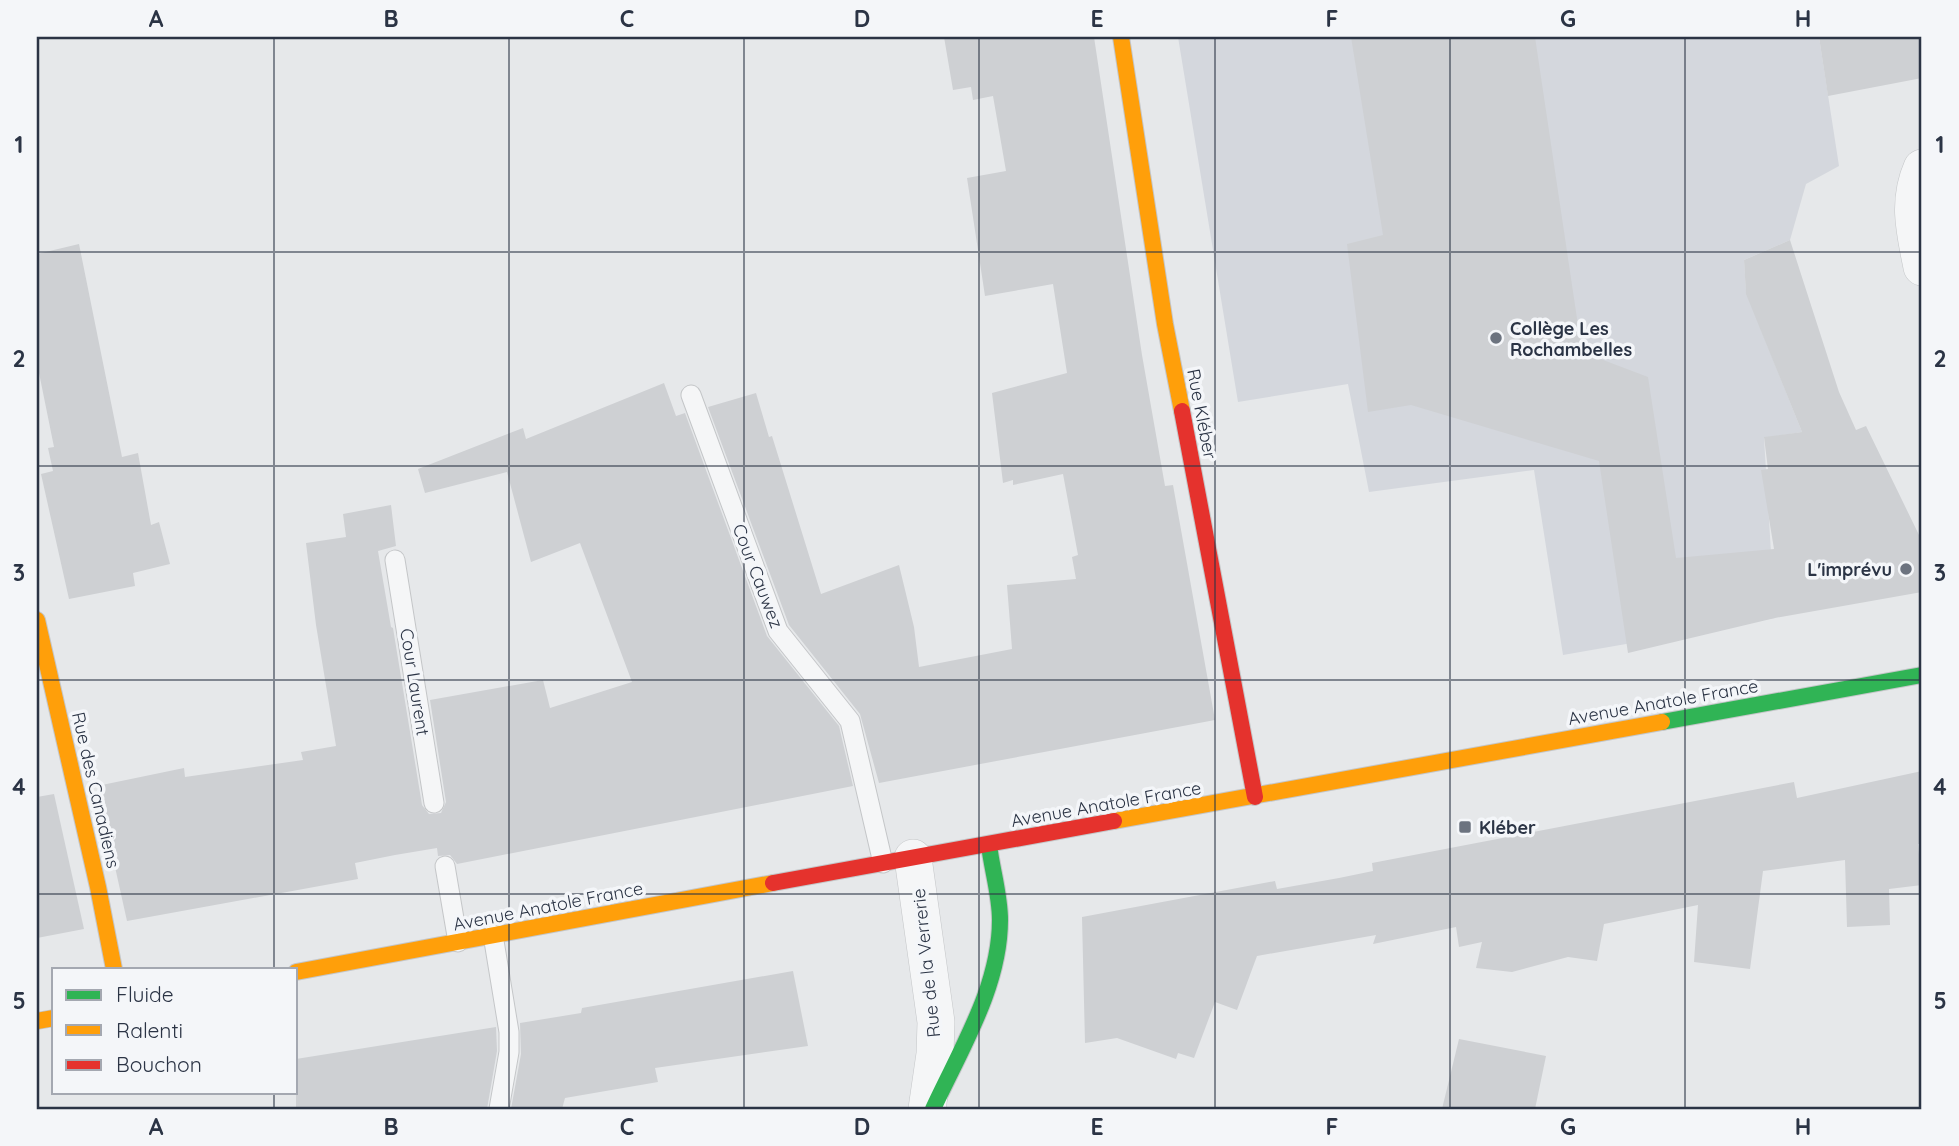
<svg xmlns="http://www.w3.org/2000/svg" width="1959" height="1146" font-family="Quicksand,sans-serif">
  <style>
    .built { fill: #d4d7dd }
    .building { fill: #ced0d3 }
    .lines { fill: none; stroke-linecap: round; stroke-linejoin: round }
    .lane-casing { stroke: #c4c6c8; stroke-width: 21 }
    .street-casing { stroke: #c4c6c8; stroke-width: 38 }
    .fast-casing { stroke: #c4c6c8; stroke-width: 18 }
    .slow-casing { stroke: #c4c6c8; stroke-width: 18 }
    .jam-casing { stroke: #c4c6c8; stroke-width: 18 }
    .lane { stroke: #f5f6f7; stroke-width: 19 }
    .street { stroke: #f5f6f7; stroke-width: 37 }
    .fast { stroke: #30b455; stroke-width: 16 }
    .slow { stroke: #ff9f0a; stroke-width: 16 }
    .jam { stroke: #e5322d; stroke-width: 16 }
    .grid { fill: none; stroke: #2b3445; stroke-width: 2; stroke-opacity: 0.55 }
    .poi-dot { fill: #6c737f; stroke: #f4f6f9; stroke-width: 2.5 }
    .labels { text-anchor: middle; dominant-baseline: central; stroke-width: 7; stroke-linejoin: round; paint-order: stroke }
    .poi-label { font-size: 18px; font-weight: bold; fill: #2b3445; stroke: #f4f6f9; text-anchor: start }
    .street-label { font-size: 18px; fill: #2b3445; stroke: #f4f6f9 }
    .neatline { fill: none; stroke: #2b3445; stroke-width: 2.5 }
    .grid-label { font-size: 23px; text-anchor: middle; font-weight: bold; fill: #2b3445 }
  </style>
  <rect width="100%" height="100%" fill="#e6e8ea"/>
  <polygon class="built" points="1178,37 1819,37 1839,166 1806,184 1790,240 1744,260 1746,292 1802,432 1764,438 1775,618 1563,655 1534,470 1369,492 1348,384 1238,402"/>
  <g class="building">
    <polygon points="944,37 1094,37 1142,355 1165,486 1173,485 1215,720 879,783 860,714 789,625 708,407 756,393 769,437 772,436 821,594 899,565 914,627 919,667 1012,649 1007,585 1076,579 1072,557 1078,555 1063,474 1013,485 1013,480 1003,483 992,393 1067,373 1053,284 985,296 967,178 1006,171 993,96 973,100 971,87 953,90"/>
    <polygon points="1351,37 1535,37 1582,352 1648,377 1676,558 1774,549 1761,470 1768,469 1764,437 1802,432 1746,294 1744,260 1790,240 1839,392 1856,430 1866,426 1919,535 1922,552 1922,592 1775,618 1628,653 1599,461 1411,405 1368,412 1347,244 1383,235"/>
    <polygon points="1819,37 1922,37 1922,78 1828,96"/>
    <polygon points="79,244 122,457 138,453 151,525 159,522 170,564 133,573 135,586 69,599 41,474 53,471 48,448 54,447 37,363 37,254"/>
    <polygon points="664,383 676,416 685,413 767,636 839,726 853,786 457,864 450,855 438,856 437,848 395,855 355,863 358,879 127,921 97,786 184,768 185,777 303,760 301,752 336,746 316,625 306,543 346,537 343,514 391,505 396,546 378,551 391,627 393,628 422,805 429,814 441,813 446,802 430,700 543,680 550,708 632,682 580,543 531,562 507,472 425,493 418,469 523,428 526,439"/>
    <polygon points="1922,771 1922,844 1918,844 1922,885 1889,889 1890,925 1847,927 1845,860 1763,871 1750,969 1694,962 1698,905 1604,924 1597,961 1568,957 1512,972 1476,968 1482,942 1459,947 1456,927 1373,944 1376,935 1257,956 1237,1010 1215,1002 1194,1058 1178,1053 1176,1059 1117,1038 1085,1043 1082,917 1275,881 1277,889 1339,878 1373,871 1372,863 1794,782 1797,798"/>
    <polygon points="54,794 84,929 37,938 37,797"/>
    <polygon points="793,971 808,1046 655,1068 658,1082 565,1098 562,1109 511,1109 521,1054 520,1023 581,1013 582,1008"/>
    <polygon points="496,1027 497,1051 487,1109 296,1109 296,1059"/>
    <polygon points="1459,1039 1546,1056 1535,1109 1442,1109"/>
  </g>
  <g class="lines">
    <defs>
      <g id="lane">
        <polyline points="691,395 778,631 850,721 883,863"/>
        <polyline points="395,560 434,803"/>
        <polyline points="445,866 458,942"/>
        <polyline points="493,935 509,1032 509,1052 499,1109"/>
      </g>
      <g id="street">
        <path d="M1922 168C1907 202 1915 232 1922 267"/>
        <polyline points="913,858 936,1022 935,1054 927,1109"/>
      </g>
      <g id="fast">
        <polyline points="1662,722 1922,675"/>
        <path d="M933 1109C960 1050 1000 987 1000 920 1000 895 992 870 989 845"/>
      </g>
      <g id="slow">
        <polyline points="1121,37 1165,324 1182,411"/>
        <polyline points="37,620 98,887 114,969"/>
        <polyline points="1114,821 1662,722"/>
        <polyline points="296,972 773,883"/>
        <polyline points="37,1021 54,1018"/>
      </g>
      <g id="jam">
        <polyline points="1182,411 1255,797"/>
        <polyline points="773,883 1114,821"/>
      </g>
    </defs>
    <use href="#lane" class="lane-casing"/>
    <use href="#street" class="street-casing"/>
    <use href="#fast" class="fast-casing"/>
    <use href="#slow" class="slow-casing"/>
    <use href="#jam" class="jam-casing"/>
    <use href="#lane" class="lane"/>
    <use href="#street" class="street"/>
    <use href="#fast" class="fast"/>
    <use href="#slow" class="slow"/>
    <use href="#jam" class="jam"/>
  </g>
  <path class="grid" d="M274 37V969M509 37V1109M744 37V1109M979 37V1109M1215 37V1109M1450 37V1109M1685 37V1109M37 252H1922M37 466H1922M37 680H1922M37 894H1922M274 1092V1109"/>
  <g class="poi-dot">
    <circle cx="1496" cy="338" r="7"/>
    <circle cx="1906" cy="569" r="7"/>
    <rect x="1458" y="820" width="14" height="14" rx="3.5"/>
  </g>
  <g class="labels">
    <g class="poi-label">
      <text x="1510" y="328">Collège Les<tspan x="1510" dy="21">Rochambelles</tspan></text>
      <text x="1892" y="569" text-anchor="end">L'imprévu</text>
      <text x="1479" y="827">Kléber</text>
    </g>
    <g class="street-label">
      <text transform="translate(1202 414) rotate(79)">Rue Kléber</text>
      <text transform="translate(758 576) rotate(69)">Cour Cauwez</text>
      <text transform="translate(415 682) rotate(81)">Cour Laurent</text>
      <text transform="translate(1663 702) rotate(-10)">Avenue Anatole France</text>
      <text transform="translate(96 790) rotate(77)">Rue des Canadiens</text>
      <text transform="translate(1106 804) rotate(-10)">Avenue Anatole France</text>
      <text transform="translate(548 906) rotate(-11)">Avenue Anatole France</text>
      <text transform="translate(926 963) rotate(-96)">Rue de la Verrerie</text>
    </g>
  </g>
  <rect width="1959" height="1146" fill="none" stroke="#f4f6f9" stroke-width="77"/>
  <rect x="52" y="968" width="245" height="126" fill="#f4f6f9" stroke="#a4a8b1" stroke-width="2"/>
  <rect x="66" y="990" width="35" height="10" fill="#30b455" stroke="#a4a8b1" stroke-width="2"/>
  <text x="116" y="1002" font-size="21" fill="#2b3445">Fluide</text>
  <rect x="66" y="1025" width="35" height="10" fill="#ff9f0a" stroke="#a4a8b1" stroke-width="2"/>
  <text x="116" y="1038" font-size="21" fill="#2b3445">Ralenti</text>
  <rect x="66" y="1060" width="35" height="10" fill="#e5322d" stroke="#a4a8b1" stroke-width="2"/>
  <text x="116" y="1072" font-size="21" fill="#2b3445">Bouchon</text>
  <rect x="38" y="38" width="1882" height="1070" class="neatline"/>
  <g class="grid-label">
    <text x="156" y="27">A</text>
    <text x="391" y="27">B</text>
    <text x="627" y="27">C</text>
    <text x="862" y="27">D</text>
    <text x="1097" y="27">E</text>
    <text x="1332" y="27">F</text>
    <text x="1568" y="27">G</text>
    <text x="1803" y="27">H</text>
    <text x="19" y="153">1</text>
    <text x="1940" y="153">1</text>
    <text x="19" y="367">2</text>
    <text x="1940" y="367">2</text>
    <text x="19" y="581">3</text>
    <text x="1940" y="581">3</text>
    <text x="19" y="795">4</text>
    <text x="1940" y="795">4</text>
    <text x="19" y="1009">5</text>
    <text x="1940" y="1009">5</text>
    <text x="156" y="1135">A</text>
    <text x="391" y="1135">B</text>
    <text x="627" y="1135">C</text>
    <text x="862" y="1135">D</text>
    <text x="1097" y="1135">E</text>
    <text x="1332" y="1135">F</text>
    <text x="1568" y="1135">G</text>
    <text x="1803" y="1135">H</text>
  </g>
</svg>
